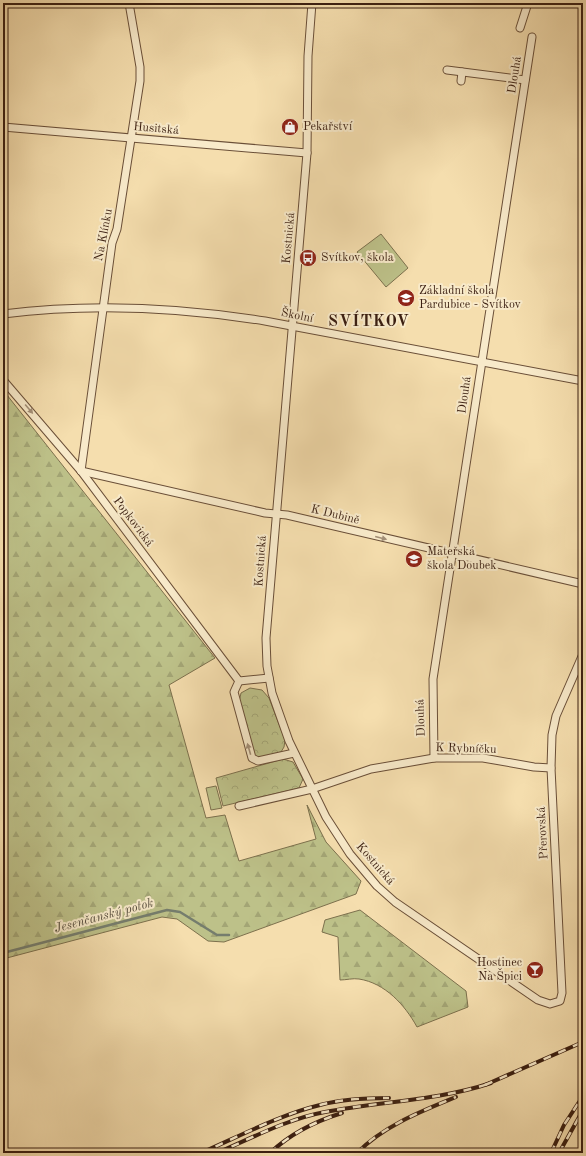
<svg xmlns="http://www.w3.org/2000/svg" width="586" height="1156" font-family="'Old Standard TT',serif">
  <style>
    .grass { fill: #bdc189; stroke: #7c704d }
    .forest { fill: url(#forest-firs); stroke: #7c704d }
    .park { fill: url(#park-crowns); stroke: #7c704d }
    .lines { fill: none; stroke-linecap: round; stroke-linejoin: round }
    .stream { stroke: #757d6d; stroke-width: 2.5 }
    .street-casing { stroke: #6a4f38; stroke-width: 9 }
    .street { stroke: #f8eaca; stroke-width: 7 }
    .rail-casing { stroke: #3b1f11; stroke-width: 4 }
    .rail { stroke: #f8eaca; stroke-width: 2.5; stroke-dasharray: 8; stroke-linecap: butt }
    .oneway { fill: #a38f77 }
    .labels { text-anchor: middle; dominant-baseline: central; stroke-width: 4; stroke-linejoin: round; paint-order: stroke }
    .street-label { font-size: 12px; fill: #3b1f11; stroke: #f8eaca }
    .poi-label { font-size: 12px; fill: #3b1f11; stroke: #f8eaca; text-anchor: start }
    .water-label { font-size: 13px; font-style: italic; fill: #584e3f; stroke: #f8eaca }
    .district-label { font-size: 16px; font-weight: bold; letter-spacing: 1px; fill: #3b1f11; stroke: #f8eaca }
  </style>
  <defs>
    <pattern id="forest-firs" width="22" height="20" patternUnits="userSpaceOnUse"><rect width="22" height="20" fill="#bdc189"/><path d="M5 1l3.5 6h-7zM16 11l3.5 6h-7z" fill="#a3a575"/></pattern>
    <pattern id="park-crowns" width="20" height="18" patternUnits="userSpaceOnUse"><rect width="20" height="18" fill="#bdc189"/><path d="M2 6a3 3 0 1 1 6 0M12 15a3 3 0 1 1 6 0" fill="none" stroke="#a3a575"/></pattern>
  </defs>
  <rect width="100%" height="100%" fill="#f5deae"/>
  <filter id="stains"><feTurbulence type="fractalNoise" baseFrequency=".005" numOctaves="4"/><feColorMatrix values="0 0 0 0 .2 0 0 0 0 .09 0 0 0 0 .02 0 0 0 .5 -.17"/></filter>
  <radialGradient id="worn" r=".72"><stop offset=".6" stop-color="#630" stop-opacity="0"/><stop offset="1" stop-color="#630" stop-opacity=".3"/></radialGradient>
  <g class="grass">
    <polygon points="381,234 408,268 386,287 357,252"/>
    <polygon points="216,786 222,808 211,810 206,788"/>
  </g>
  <g class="forest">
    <polygon points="3,390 215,658 169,685 206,818 225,815 239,861 316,839 307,805 326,842 361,881 356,894 224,942 208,941 177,919 162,917 3,959"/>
    <path d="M360 910 466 991 468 1007 417 1027C405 1005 385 983 359 979 353 978 346 980 340 980L338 937 322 932 325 920Z"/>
  </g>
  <g class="park">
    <polygon points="250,688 262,690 269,698 285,740 284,747 281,752 261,757 254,756 239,702 241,693"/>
    <polygon points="283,759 293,762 303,779 299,788 223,806 216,778"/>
  </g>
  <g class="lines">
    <polyline class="stream" points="3,953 167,910 180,912 217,935 229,935"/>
    <defs>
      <g id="street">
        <polyline points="312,3 308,56 307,153 266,638 267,666 272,693 289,741 326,817 350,854 377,886 395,902 538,1000 550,1004 560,1001 562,993 551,768 552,735 556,716 583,654"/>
        <polyline points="520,28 528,3"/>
        <polyline points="447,70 525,80"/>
        <polyline points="461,81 462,72"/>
        <polyline points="3,127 307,153"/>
        <path d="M3 314C90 303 178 307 265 321L583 381"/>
        <polyline points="3,380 81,471 239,681 269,678"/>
        <polyline points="81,471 265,513 287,515 583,584"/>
        <polyline points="81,471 112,243 117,229 140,81 140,67 129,3"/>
        <polyline points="239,681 234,692 252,758 258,761 294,753"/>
        <polyline points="434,758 433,679 532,37"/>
        <polyline points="239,806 312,789 371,769 434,758 483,758 534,767 551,768"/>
      </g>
    </defs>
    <use href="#street" class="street-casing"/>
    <use href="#street" class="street"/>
    <defs>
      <g id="rail">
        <polyline points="485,1085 583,1042"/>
        <path d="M201 1153C240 1136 279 1115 320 1105 342 1099 366 1098 389 1098"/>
        <path d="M217 1153C252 1138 287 1119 325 1112 381 1101 437 1101 491 1083"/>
        <path d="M270 1153C290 1134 316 1121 342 1113"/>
        <path d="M357 1153C383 1126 422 1111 456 1097"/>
        <polyline points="551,1153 564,1125 583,1096"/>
        <polyline points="559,1153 583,1110"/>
      </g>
    </defs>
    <use href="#rail" class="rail-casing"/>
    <use href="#rail" class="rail"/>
  </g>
  <defs><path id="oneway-solid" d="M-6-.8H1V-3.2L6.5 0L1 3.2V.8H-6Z"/></defs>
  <g class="oneway">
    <use href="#oneway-solid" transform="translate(29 409) rotate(50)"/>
    <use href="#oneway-solid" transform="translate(381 538) rotate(14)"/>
    <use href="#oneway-solid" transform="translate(249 749) rotate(-106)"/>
  </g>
  <defs>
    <symbol id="shop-disc" viewBox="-11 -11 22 22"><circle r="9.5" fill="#8f2418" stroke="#f8eaca"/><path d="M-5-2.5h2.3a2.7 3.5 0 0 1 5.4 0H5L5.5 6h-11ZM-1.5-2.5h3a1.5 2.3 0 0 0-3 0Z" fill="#fff"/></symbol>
    <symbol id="bus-disc" viewBox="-11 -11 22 22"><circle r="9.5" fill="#8f2418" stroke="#f8eaca"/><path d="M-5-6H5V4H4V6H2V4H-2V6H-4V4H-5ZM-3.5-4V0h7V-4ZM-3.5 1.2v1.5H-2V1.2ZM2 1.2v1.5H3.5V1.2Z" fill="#fff"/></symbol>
    <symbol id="school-disc" viewBox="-11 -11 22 22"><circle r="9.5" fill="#8f2418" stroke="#f8eaca"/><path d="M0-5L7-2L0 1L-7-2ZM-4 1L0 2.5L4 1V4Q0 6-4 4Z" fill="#fff"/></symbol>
    <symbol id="bar-disc" viewBox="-11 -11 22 22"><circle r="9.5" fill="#8f2418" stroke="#f8eaca"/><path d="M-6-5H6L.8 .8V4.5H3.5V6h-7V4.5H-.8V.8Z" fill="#fff"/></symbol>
  </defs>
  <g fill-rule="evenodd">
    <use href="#shop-disc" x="280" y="117" width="20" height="20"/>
    <use href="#bus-disc" x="298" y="248" width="20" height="20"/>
    <use href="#school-disc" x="396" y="288" width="20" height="20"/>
    <use href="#school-disc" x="404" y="549" width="20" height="20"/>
    <use href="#bar-disc" x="525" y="960" width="20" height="20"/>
  </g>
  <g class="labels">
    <g class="street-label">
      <text transform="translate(515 75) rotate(-81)">Dlouhá</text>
      <text transform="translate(156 129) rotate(5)">Husitská</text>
      <text transform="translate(104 235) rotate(-79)">Na Klínku</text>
      <text transform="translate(289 238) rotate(-85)">Kostnická</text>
      <text transform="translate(297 316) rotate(11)">Školní</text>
      <text transform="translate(465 395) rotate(-82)">Dlouhá</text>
      <text transform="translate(335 515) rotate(14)">K Dubině</text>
      <text transform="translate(133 522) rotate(53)">Popkovická</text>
      <text transform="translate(261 561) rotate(-86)">Kostnická</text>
      <text transform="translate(421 718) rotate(-92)">Dlouhá</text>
      <text transform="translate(466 749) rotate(2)">K Rybníčku</text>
      <text transform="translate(543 833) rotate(-93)">Přerovská</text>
      <text transform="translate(375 864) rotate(49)">Kostnická</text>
    </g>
    <g class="poi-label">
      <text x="303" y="127">Pekařství</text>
      <text x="321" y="258">Svítkov, škola</text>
      <text x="419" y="291">Základní škola<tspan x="419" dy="14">Pardubice - Svítkov</tspan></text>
      <text x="427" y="552">Mateřská<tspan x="427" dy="14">škola Doubek</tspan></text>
      <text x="522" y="963" text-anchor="end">Hostinec<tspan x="522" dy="14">Na Špici</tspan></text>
    </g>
    <g class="water-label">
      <text transform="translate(104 916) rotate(-15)">Jesenčanský potok</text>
    </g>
    <g class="district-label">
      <text x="369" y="322">SVÍTKOV</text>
    </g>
  </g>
  <rect width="586" height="1156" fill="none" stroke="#f5deae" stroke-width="16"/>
  <rect x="4" y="4" width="578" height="1148" fill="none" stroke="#3b1f11" stroke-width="2"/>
  <rect x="8" y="8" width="570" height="1140" fill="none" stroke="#3b1f11"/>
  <rect width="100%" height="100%" filter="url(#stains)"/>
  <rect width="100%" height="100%" fill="url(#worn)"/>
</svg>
